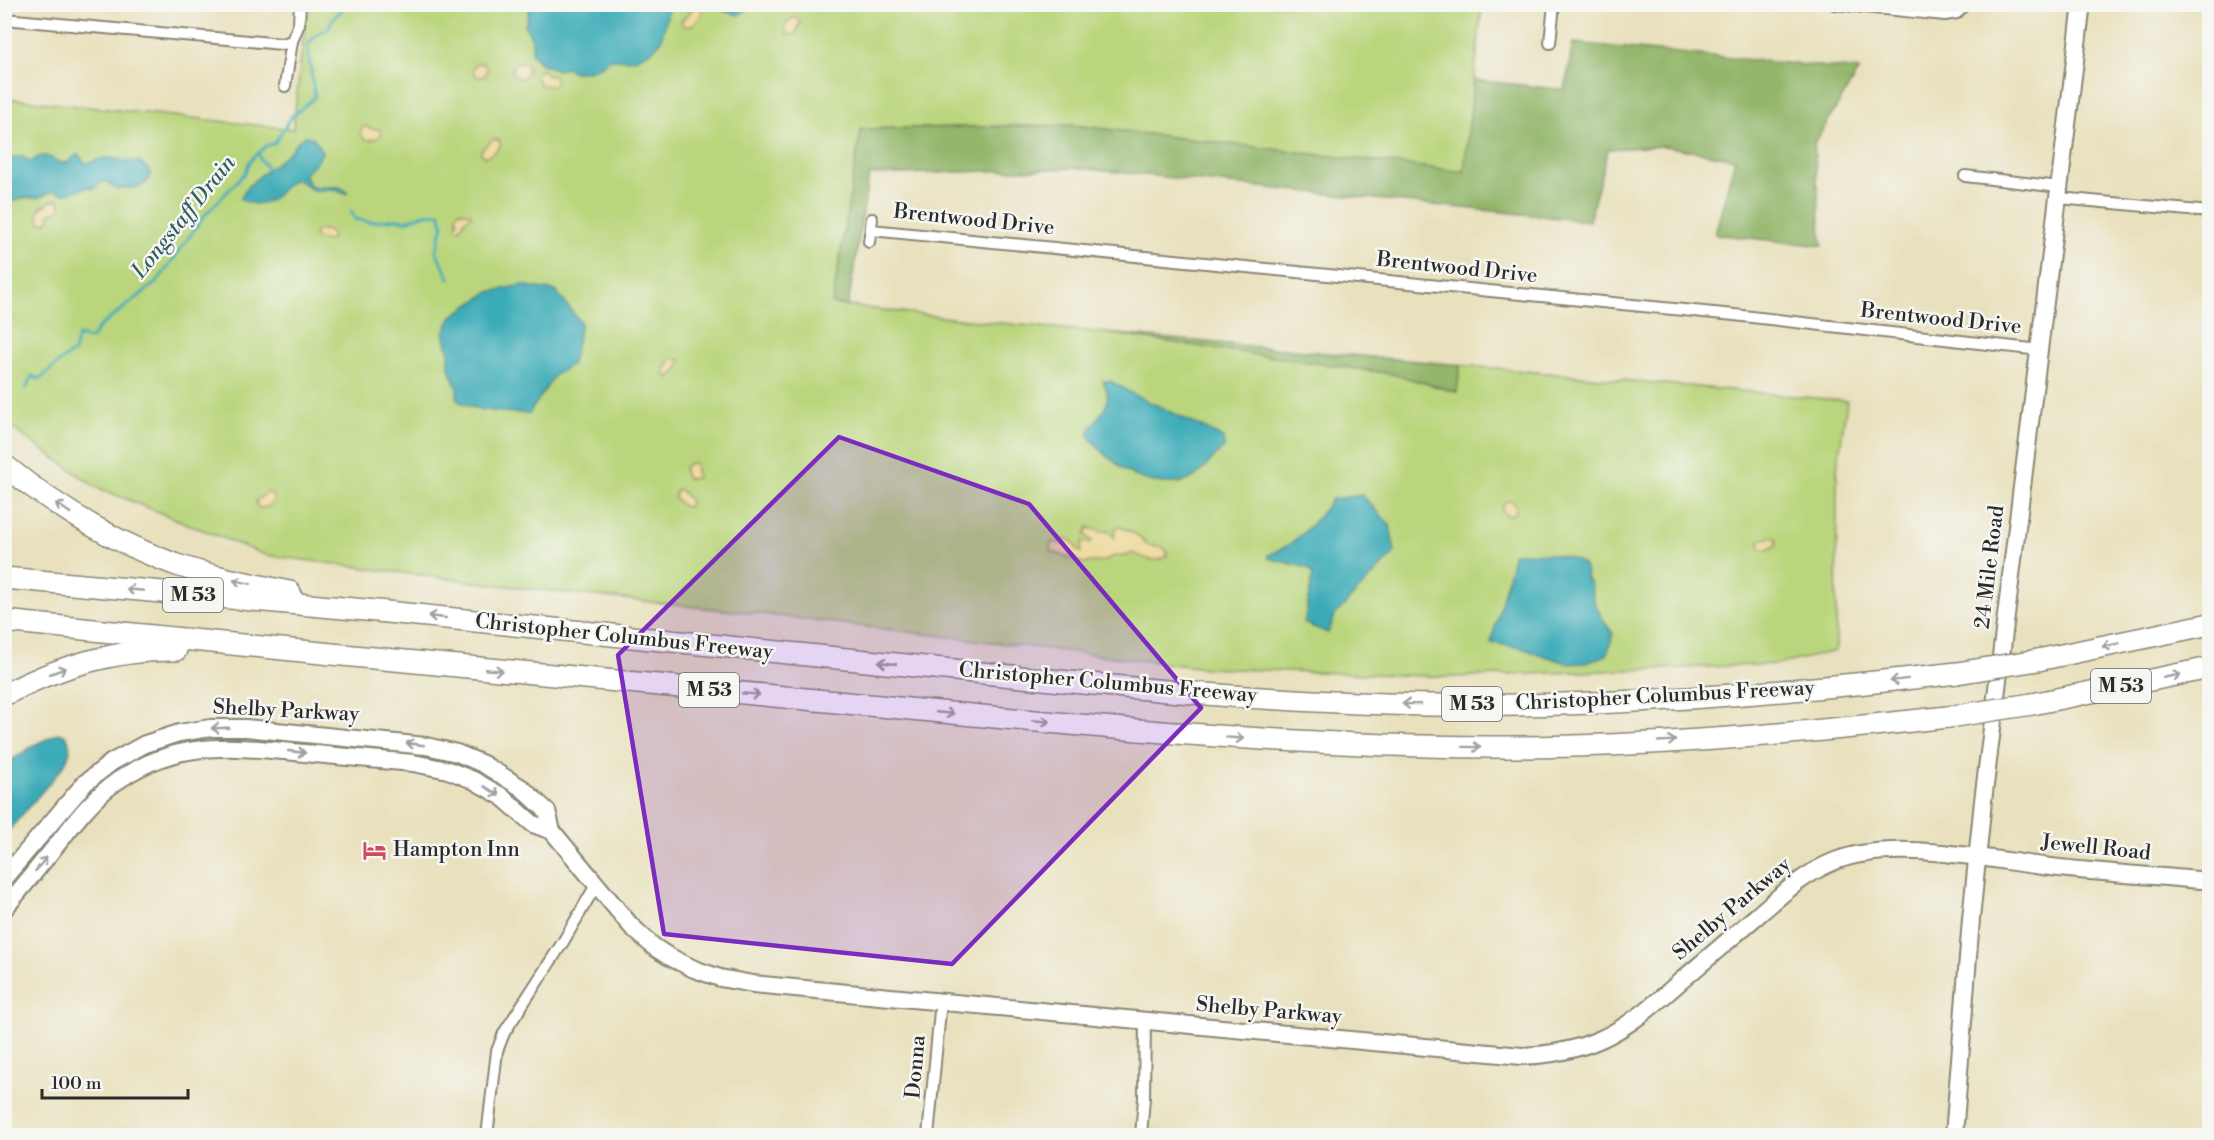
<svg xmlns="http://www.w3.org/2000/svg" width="2214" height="1140" font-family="'Libre Bodoni',serif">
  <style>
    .green { fill: #bad57b; stroke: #728053; stroke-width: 1.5 }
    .forest { fill: #93b66b; stroke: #5f704b; stroke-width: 1.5 }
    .sand { fill: #eeda9e; stroke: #8c8264; stroke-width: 1.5 }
    .water { fill: #3babb7; stroke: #336b71; stroke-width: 1.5 }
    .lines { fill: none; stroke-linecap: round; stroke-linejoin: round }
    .stream { stroke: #3babb7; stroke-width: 3 }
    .street-casing { stroke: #8a8674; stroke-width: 14 }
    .secondary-casing { stroke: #8a8674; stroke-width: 20 }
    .highway-casing { stroke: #8a8674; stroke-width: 24 }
    .street { stroke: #fff; stroke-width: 10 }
    .secondary { stroke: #fff; stroke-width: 16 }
    .highway { stroke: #fff; stroke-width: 21 }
    .highway-bridge-casing { stroke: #8a8674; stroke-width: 24; stroke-linecap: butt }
    .highway-bridge { stroke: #fff; stroke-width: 21 }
    .oneway { stroke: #a0a0a0 }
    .marked { fill: #7b2cbf; fill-opacity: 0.2; stroke: #7b2cbf; stroke-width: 4.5; stroke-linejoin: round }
    .labels { text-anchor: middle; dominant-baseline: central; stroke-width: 5; stroke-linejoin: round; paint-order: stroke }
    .shield { fill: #f6f6f2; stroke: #686867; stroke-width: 1.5 }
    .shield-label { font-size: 20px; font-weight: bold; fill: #2b2b2b }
    .street-label { font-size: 21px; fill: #2b2b2b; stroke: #f6f6f2 }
    .poi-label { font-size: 21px; fill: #2b2b2b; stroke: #f6f6f2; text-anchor: start }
    .water-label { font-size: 22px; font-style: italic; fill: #315e63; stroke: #f6f6f2 }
  </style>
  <rect width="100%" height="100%" fill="#f6f6f2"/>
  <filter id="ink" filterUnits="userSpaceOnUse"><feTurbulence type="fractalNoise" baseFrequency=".0167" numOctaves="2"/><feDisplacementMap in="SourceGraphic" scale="12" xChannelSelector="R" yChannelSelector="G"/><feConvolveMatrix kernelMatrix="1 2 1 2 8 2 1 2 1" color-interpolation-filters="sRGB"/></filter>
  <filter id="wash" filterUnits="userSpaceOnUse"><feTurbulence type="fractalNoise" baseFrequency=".008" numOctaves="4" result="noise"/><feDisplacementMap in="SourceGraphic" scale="24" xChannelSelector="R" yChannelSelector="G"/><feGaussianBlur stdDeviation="1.35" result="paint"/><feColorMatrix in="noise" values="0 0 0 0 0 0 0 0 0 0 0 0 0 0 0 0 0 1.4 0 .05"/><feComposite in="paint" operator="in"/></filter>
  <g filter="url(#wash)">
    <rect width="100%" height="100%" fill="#e9e1bd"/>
    <polygon class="green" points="307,5 1482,5 1464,172 1072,125 862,129 833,304 968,320 1106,333 1393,374 1456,392 1460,365 1847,401 1837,469 1836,651 1781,664 1453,677 1205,668 762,614 514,587 265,555 96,487 5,423 5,98 293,129"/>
    <g class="forest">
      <polygon points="1573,43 1859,70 1814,144 1822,246 1715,234 1735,159 1665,146 1608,149 1589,221 1078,168 869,175 848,306 832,304 861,129 1072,125 1464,172 1474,80 1565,90"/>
      <polygon points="1106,333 1460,365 1457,392 1393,374"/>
    </g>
    <g class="sand">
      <path d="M696 5 702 8C702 18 695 27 684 26L681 21Z"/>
      <polygon points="793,18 798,19 800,22 796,34 791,35 786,33 785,26 789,20"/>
      <circle cx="520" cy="70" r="8"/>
      <circle cx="480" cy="70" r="7"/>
      <polygon points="540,70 543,70 548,76 554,76 556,80 553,86 540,85 536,76"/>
      <polygon points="365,126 372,129 379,129 381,135 375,139 366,140 360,134 362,128"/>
      <polygon points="494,139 500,141 500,146 495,152 485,157 481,153 482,149"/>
      <polygon points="53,200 59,201 61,207 57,212 50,213 49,220 45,223 39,222 39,209"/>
      <polygon points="459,211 470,213 472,215 465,220 459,230 455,227 458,221 456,217"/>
      <polygon points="318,229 329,231 332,235 331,239 326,241 315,238 315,233"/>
      <polygon points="671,358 681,360 678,370 670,377 667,377 665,371"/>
      <polygon points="691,463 695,463 697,478 688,479 684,473 685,466"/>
      <polygon points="677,489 682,491 690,501 689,507 682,506 674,497"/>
      <polygon points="268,492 273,496 273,503 267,507 260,508 257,507 256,501"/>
      <circle cx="1509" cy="508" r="7"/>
      <path d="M1119 526 1137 535 1147 545 1164 548 1167 552V556C1156 564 1144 558 1133 553L1125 556H1114L1105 561 1083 563 1050 551 1051 543 1054 542 1061 544 1065 539C1075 539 1073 547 1081 552L1082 541 1090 543 1092 541 1085 535 1088 527 1101 532 1107 531 1115 538 1114 530Z"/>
      <polygon points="1771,537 1777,539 1776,546 1767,550 1759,548 1760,540"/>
    </g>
    <g class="water">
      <polygon points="528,5 670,5 661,41 652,51 632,60 611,59 595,69 583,72 575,72 565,68 557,70 540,63 532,54 532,39 525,26 529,12"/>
      <polygon points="718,5 754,5 739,15 723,11"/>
      <path d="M306 136 314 138 322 152 318 161 305 173C306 194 327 185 340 187L348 193 345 194 335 190 314 191 296 179C287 182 284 189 277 195 268 204 252 207 241 199 243 184 278 164 289 152 295 146 298 138 306 136Z"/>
      <path d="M76 155H79L85 163C92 163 96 159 104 158 115 156 124 164 138 161L149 170 150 175 146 183 139 187 117 189 107 182H102L93 189 88 187 65 194 54 191 38 198H22L8 203 5 207V161L8 159 22 156 31 162C48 146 57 168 68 162 71 160 73 157 76 155Z"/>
      <path d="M522 285 556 291 581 323 572 364 554 376 529 414C504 412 477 413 457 400V388L449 369V354L444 333 452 316 489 292Z"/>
      <path d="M1103 381H1111L1129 392 1214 433 1224 439V448C1212 457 1200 477 1186 481 1173 485 1152 483 1140 478 1126 474 1093 446 1088 433 1098 413 1116 407 1103 381Z"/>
      <path d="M1362 495 1390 525 1395 552 1335 615 1328 633 1304 623 1313 574 1308 568 1268 558V555C1295 546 1316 522 1332 499Z"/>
      <path d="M1514 553C1531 553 1594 551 1586 578L1590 583 1595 604 1602 618 1613 634 1607 655 1585 663 1569 664 1521 648 1491 643Z"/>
      <path d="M59 733 67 736C72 749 70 755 63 767L5 835V765L36 744Z"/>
    </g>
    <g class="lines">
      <g class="stream">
        <polyline points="259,154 260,159 269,170"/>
        <polyline points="351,211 355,219 369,222 398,219 406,221 425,214 440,213 443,225 436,251 449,278"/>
        <path d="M26 389 32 376 40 379C51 370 61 359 74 352L78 336 89 339 93 337 98 328 157 282 204 216 245 173 250 161 267 145 274 144 291 117 315 97 307 46 317 34 328 29 333 18 340 12 345 4"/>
      </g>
    </g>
  </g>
  <g filter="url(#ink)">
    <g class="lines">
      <defs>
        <g id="street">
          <polyline points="1834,4 1945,15 1957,13 1965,4"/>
          <polyline points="4,19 282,44 292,41"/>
          <polyline points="1550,43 1554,4"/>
          <polyline points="285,86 292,41 299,24 300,4"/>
          <polyline points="1965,176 2060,187"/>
          <polyline points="2059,198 2210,212"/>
          <polyline points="871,230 1734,315 2040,350"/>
          <polyline points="869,242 872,219"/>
          <polyline points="487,1136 497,1051 504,1033 563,942 596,885"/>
          <polyline points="928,1136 941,1001"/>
          <polyline points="1141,1136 1144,1098 1145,1021"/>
        </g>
        <g id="secondary">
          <path d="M4 878 85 783 112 762 145 744 179 733 210 728H246L426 746 457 753 483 764 522 788 547 811 552 831 631 926 654 947 668 956 694 969 720 978 753 984 869 995 1522 1056C1550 1055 1576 1050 1601 1039 1632 1025 1657 1002 1682 980 1707 959 1732 937 1758 915 1782 894 1805 873 1835 861 1894 838 1988 860 2051 867 2104 873 2157 876 2210 881"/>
          <path d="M4 909C23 887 41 864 59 842 74 823 89 803 108 788 171 738 230 746 304 753 340 756 377 760 413 763L448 770 473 780 501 796 533 824 552 831"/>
          <polyline points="1954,1136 1971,919 1983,801 2082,4"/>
        </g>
        <g id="highway">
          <path d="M4 465C56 507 112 541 174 564 212 577 251 584 290 592"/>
          <path d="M4 578C129 589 253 600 377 611 537 626 697 645 857 660 1033 678 1210 699 1387 704 1578 710 1768 695 1957 673"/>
          <path d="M4 621C264 648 525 673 785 697 1019 719 1253 746 1488 747 1641 748 1796 734 1948 717"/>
          <polyline points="2038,660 2210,624"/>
          <path d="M4 695C56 667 117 649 176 650"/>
          <polyline points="2032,704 2210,668"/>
        </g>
      </defs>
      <use href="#street" class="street-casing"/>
      <use href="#secondary" class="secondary-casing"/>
      <use href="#highway" class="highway-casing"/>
      <use href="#street" class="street"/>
      <use href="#secondary" class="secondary"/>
      <use href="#highway" class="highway"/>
      <defs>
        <g id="highway-bridge">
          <polyline points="1957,673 2038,660"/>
          <polyline points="1948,717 2032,704"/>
        </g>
      </defs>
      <use href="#highway-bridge" class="highway-bridge-casing"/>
      <use href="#highway-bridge" class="highway-bridge"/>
    </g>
    <defs><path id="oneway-shaft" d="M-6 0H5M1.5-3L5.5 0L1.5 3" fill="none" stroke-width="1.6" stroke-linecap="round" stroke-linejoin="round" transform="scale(1.5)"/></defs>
    <g class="oneway">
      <use href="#oneway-shaft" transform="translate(63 508) rotate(-146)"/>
      <use href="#oneway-shaft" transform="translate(242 582) rotate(-168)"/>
      <use href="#oneway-shaft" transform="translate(135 590) rotate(-175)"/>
      <use href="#oneway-shaft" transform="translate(437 617) rotate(-174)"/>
      <use href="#oneway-shaft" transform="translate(2111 645) rotate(168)"/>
      <use href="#oneway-shaft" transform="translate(887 663) rotate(-174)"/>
      <use href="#oneway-shaft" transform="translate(494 670) rotate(5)"/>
      <use href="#oneway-shaft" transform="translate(58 671) rotate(-20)"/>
      <use href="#oneway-shaft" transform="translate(2172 676) rotate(-11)"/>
      <use href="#oneway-shaft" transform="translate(1899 680) rotate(173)"/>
      <use href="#oneway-shaft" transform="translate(751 694) rotate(5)"/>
      <use href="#oneway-shaft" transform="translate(1411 704) rotate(-179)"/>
      <use href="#oneway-shaft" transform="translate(945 713) rotate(5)"/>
      <use href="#oneway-shaft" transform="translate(1041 721) rotate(5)"/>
      <use href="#oneway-shaft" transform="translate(220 728) rotate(178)"/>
      <use href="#oneway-shaft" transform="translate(1235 738) rotate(4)"/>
      <use href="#oneway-shaft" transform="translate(1667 741) rotate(-3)"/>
      <use href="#oneway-shaft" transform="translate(415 744) rotate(-172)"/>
      <use href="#oneway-shaft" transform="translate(1472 747) rotate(1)"/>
      <use href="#oneway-shaft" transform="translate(297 752) rotate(6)"/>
      <use href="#oneway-shaft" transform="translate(492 791) rotate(31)"/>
      <use href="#oneway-shaft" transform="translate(41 864) rotate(-51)"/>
    </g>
  </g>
  <path class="marked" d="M839 437 1029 504 1201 708 952 964 664 934 618 655Z"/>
  <defs>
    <symbol id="hotel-bare" viewBox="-9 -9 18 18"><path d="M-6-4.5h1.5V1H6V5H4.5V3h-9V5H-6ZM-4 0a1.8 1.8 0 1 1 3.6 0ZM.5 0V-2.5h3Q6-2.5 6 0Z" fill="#d1495b" stroke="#f6f6f2" stroke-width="2.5" paint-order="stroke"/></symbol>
  </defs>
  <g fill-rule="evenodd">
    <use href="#hotel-bare" x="358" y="834" width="33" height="33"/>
  </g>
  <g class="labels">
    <g class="shield">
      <rect x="163" y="578" width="60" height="34" rx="4.5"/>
      <rect x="2091" y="669" width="60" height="34" rx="4.5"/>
      <rect x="679" y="673" width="60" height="34" rx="4.5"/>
      <rect x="1442" y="687" width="60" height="34" rx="4.5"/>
    </g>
    <g class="shield-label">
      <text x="193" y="595">M 53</text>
      <text x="2121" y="686">M 53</text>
      <text x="709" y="690">M 53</text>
      <text x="1472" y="704">M 53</text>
    </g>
    <g class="street-label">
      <text transform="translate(974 220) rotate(6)">Brentwood Drive</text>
      <text transform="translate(1457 268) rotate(6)">Brentwood Drive</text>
      <text transform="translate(1941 319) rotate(6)">Brentwood Drive</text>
      <text transform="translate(1990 567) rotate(-83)">24 Mile Road</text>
      <text transform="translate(624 637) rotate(6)">Christopher Columbus Freeway</text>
      <text transform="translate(1108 683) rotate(5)">Christopher Columbus Freeway</text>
      <text transform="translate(1665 696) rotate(-3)">Christopher Columbus Freeway</text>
      <text transform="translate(286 711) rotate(3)">Shelby Parkway</text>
      <text transform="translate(2096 848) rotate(6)">Jewell Road</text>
      <text transform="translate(1732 909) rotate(-40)">Shelby Parkway</text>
      <text transform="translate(1269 1011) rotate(5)">Shelby Parkway</text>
      <text transform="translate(916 1067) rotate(-85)">Donna</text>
    </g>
    <g class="poi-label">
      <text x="393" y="850">Hampton Inn</text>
    </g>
    <g class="water-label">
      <text transform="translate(184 217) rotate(-51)">Longstaff Drain</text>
    </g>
  </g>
  <rect width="2214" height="1140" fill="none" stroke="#f6f6f2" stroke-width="24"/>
  <path d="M42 1089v9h146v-9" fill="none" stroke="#2b2b2b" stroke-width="3"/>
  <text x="51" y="1089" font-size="18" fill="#2b2b2b" stroke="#f6f6f2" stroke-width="4.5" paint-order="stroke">100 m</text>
</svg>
